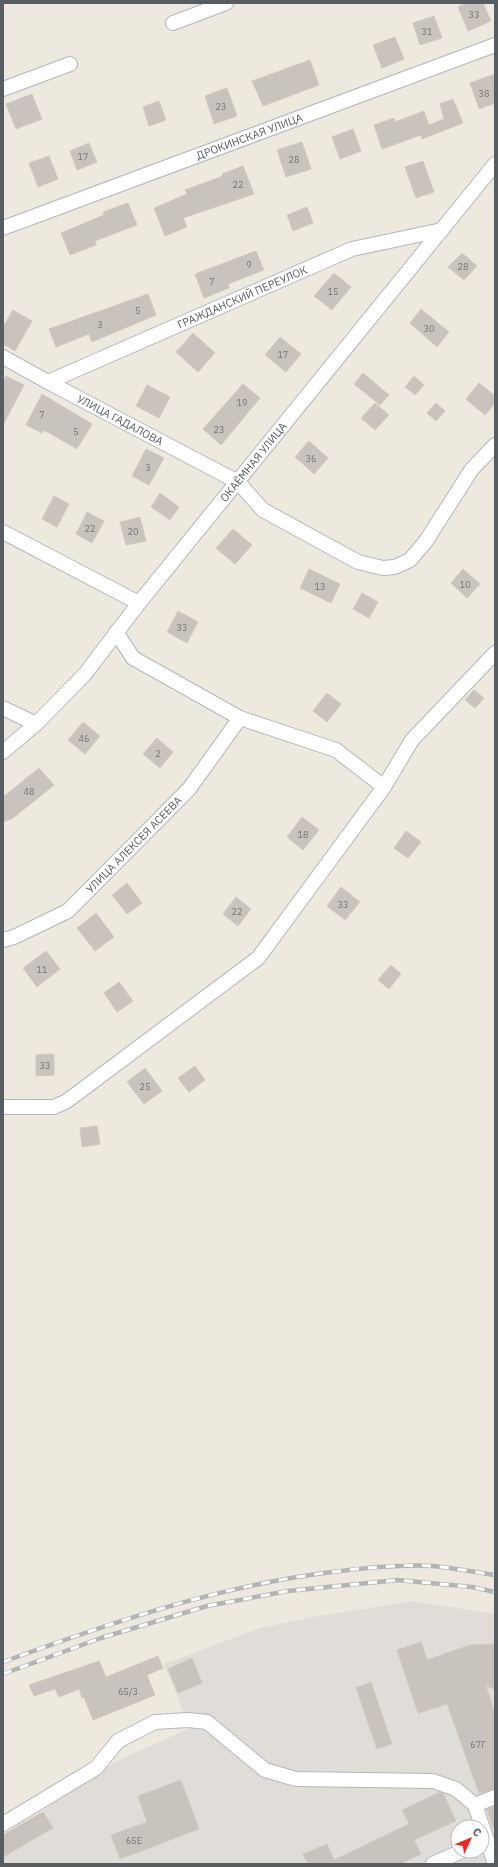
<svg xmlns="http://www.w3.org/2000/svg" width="498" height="1867" font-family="'IBM Plex Sans',sans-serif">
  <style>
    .industrial { fill: #e0dcd7; fill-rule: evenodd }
    .building { fill: #c8c3bc; stroke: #d2cabd }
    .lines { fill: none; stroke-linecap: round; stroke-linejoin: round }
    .minor-casing { stroke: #b2b7bb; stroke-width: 16 }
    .minor { stroke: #fff; stroke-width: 14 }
    .rail-casing { stroke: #b3b4b5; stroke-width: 4.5 }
    .rail { stroke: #fff; stroke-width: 3; stroke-dasharray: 9; stroke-linecap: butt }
    .labels { text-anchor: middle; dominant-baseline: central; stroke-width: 3; stroke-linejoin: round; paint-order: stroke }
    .number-label { font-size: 9px; fill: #747678 }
    .street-label { font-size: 11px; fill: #585d62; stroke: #fff }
  </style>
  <rect width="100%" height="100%" fill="#ede9df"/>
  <path class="industrial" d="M412 1601 495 1614V1864H3V1834L45 1809 113 1763 190 1728 164 1664 260 1628 313 1617ZM458 1827H482V1851H458Z"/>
  <g class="building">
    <polygon points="467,3 483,3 491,21 468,31 458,7"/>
    <polygon points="434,16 442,38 420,45 413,23"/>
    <polygon points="395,37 404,59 382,68 373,45"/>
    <polygon points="310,60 319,85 263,106 252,81"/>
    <polygon points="495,74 495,103 479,109 470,83"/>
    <polygon points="227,88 237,116 214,124 205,96"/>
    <polygon points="32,94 42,119 16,129 6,104"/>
    <polygon points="453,99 463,123 422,139 421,135 382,149 374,125 394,118 395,122 424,111 429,125 444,119 440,104"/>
    <polygon points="159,101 166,120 149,126 143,107"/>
    <polygon points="353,129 361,151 340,159 332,137"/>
    <polygon points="302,142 311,169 286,177 277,150"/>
    <polygon points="89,143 97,162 77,170 70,151"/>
    <polygon points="49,156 58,179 38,187 29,163"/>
    <polygon points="423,161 434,192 416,198 405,167"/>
    <polygon points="243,166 254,194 183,218 187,227 165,236 154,208 187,194 185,190 223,176 222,174"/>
    <polygon points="128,203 137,225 95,241 96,245 70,255 61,233 104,215 103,212"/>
    <polygon points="307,207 313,223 293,231 287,215"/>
    <polygon points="256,251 264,270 228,284 229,288 204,298 195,274"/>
    <polygon points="462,253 477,266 464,280 448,267"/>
    <polygon points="334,273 351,287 332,310 314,296"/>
    <polygon points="148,294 156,315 92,342 89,334 56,347 49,329"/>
    <polygon points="421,309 449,332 437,347 410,323"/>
    <polygon points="13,310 32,321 15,351 3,344 3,327"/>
    <polygon points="193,333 215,353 198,372 176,352"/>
    <polygon points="280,337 301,354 286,372 265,355"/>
    <polygon points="363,373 389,395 380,405 354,384"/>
    <polygon points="6,376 24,385 3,425 3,382"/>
    <polygon points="414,376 424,385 415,395 405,387"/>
    <polygon points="479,383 495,396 495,403 485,415 466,399"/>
    <polygon points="243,384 260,398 221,445 203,429"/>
    <polygon points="147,385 170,397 159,418 136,406"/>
    <polygon points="42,394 92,424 77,449 44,430 42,433 26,425"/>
    <polygon points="375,403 389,415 375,430 361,418"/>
    <polygon points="436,403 445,411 436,421 427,413"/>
    <polygon points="309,441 328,458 314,474 295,457"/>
    <polygon points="146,449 164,458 149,485 132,476"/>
    <polygon points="160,493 179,507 170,520 151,507"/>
    <polygon points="54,496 69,504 57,527 42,519"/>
    <polygon points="87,512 104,521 92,543 76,534"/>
    <polygon points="140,517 146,541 126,545 120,522"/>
    <polygon points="233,529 252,545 235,564 216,548"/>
    <polygon points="309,569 340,584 331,603 300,588"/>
    <polygon points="463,569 480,584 467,598 451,583"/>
    <polygon points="362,593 378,602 369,618 353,609"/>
    <polygon points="178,611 198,622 187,643 167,632"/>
    <polygon points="474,690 484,698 475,708 465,700"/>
    <polygon points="327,693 341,704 327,722 313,711"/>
    <polygon points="83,722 100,736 85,754 68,740"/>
    <polygon points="157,738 173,752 160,768 143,754"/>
    <polygon points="39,768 54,785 13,818 3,822 3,797"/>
    <polygon points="302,817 319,830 303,850 287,837"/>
    <polygon points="406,831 421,842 408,858 394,848"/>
    <polygon points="127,883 142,903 127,914 112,895"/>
    <polygon points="341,887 360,902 345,920 327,906"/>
    <polygon points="236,897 251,909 238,926 223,914"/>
    <polygon points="96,913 114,937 95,951 77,928"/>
    <polygon points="46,951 60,969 37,987 23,968"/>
    <polygon points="391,965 401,974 389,989 378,980"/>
    <polygon points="119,982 133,1001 117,1012 104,993"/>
    <polygon points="54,1054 54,1075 36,1076 36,1055"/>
    <polygon points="195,1066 205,1080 189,1092 178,1078"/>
    <polygon points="145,1068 162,1091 144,1104 127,1082"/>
    <polygon points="97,1126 100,1144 82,1147 80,1128"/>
    <polygon points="421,1642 427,1660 470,1645 495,1644 495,1689 486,1686 495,1713 495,1789 479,1793 447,1704 418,1713 397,1650"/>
    <polygon points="158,1656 163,1668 147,1675 155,1695 93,1720 84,1697 82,1698 79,1689 59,1697 55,1689 34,1696 29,1685 99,1661 106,1677"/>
    <polygon points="192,1658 202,1683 178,1693 168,1669"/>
    <polygon points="371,1682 392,1744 377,1749 356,1688"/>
    <polygon points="181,1780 199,1829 120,1859 111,1835 147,1822 138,1796"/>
    <polygon points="440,1792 443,1793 456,1821 414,1840 421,1854 400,1864 308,1864 303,1854 327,1844 334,1860 409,1824 402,1810"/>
    <polygon points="495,1806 495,1828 493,1828 487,1809"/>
    <polygon points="43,1812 53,1828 3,1857 3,1835"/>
  </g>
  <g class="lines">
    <defs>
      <g id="minor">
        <polyline points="173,23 226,3"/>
        <polyline points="3,89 70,64"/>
        <path id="s1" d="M3 228 495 45"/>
        <path id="s2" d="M3 357 48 382 238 482 263 510 358 562 383 568 395 567 410 560 426 541 472 469 495 445"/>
        <path id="s3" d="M48 382 352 249 442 230"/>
        <polyline points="3,532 139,603"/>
        <polyline points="3,708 36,724"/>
        <path id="s4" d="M3 752 36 724 85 674 139 603 495 164"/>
        <polyline points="384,787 412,740 495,653"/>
        <path id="s5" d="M3 940 14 937 68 911 189 789 240 718"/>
        <polyline points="3,1107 54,1107 67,1101 258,958 384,787 336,750 240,718 133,658 116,632"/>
        <polyline points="3,1824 96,1768 118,1741 155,1722 188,1720 207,1722 265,1770 296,1779 433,1781 456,1789 475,1805"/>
        <polyline points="487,1840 475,1805 495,1797"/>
        <polyline points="482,1842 487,1840 495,1864"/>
        <polyline points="433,1864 462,1851"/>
      </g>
    </defs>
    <use href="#minor" class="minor-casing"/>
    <use href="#minor" class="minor"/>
    <defs>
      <g id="rail">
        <path d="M3 1662C110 1623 218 1586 332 1572 364 1568 400 1564 432 1566 453 1568 474 1572 495 1575"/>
        <polyline points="3,1674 101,1638 207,1606 288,1591 398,1580 472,1587 495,1592"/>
      </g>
    </defs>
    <use href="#rail" class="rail-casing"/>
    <use href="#rail" class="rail"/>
  </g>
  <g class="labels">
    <g class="number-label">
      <text x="474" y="14">33</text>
      <text x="427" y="31">31</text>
      <text x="484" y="93">38</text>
      <text x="221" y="106">23</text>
      <text x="83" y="156">17</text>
      <text x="294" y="159">28</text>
      <text x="238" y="184">22</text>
      <text x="249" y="264">9</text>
      <text x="463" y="266">28</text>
      <text x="212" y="281">7</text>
      <text x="333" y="291">15</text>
      <text x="138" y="310">5</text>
      <text x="100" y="324">3</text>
      <text x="429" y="328">30</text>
      <text x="283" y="354">17</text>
      <text x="242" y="402">19</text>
      <text x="42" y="414">7</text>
      <text x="219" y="429">23</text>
      <text x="76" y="431">5</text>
      <text x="311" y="458">36</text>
      <text x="148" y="467">3</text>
      <text x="90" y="528">22</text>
      <text x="133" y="531">20</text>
      <text x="465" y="584">10</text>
      <text x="320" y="586">13</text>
      <text x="182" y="627">33</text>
      <text x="84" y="738">46</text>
      <text x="158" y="753">2</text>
      <text x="29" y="791">48</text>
      <text x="303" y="834">18</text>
      <text x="343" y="904">33</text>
      <text x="237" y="911">22</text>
      <text x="42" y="969">11</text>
      <text x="45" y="1065">33</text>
      <text x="145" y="1086">25</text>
      <text x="128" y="1691">65/3</text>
      <text x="478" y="1744">67Г</text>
      <text x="134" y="1840">65Е</text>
    </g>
    <g class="street-label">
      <text stroke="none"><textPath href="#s1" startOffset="263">ДРОКИНСКАЯ УЛИЦА</textPath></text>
      <text stroke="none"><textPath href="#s3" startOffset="212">ГРАЖДАНСКИЙ ПЕРЕУЛОК</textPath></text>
      <text stroke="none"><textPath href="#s2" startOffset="133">УЛИЦА ГАДАЛОВА</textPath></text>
      <text stroke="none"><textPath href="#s4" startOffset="384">ОКАЁМНАЯ УЛИЦА</textPath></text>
      <text stroke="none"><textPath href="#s5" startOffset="165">УЛИЦА АЛЕКСЕЯ АСЕЕВА</textPath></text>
    </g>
  </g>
  <rect width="498" height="1867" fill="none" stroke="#585d62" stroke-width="8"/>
  <g transform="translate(470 1839) rotate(46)"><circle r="19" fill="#ffffff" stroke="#bcbec0"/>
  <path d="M0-3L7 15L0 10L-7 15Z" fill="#f5211c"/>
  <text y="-6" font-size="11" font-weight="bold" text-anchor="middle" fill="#585d62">С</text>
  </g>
</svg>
